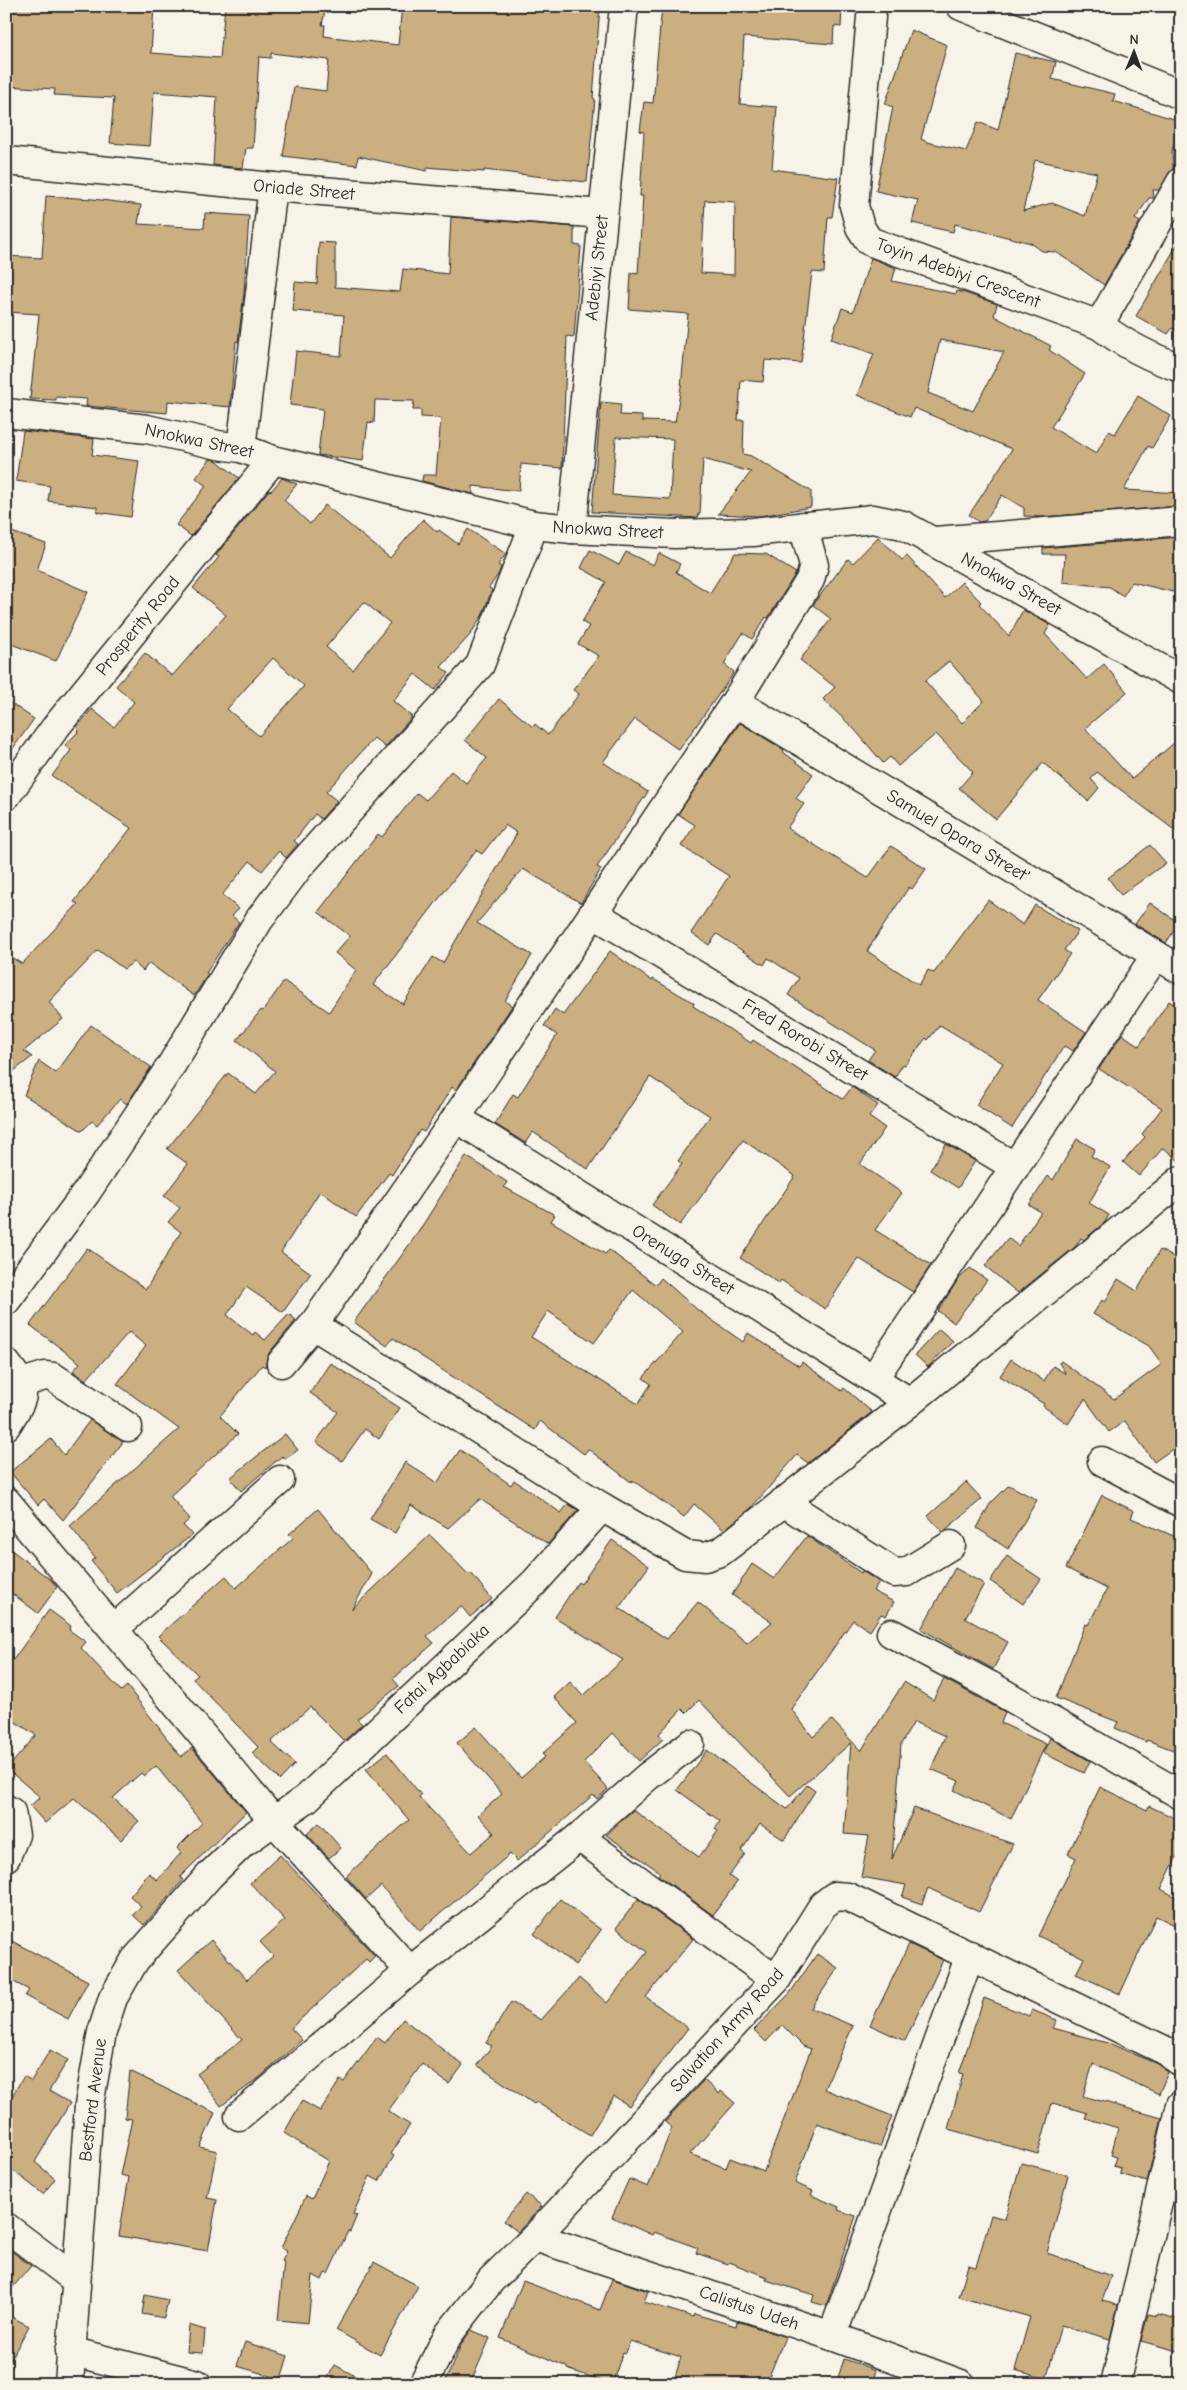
<svg xmlns="http://www.w3.org/2000/svg" width="1187" height="2390" font-family="'Comic Neue',sans-serif">
  <style>
    .building { fill: #ccaf81; stroke: #2b2b2b; fill-rule: evenodd }
    .lines { fill: none; stroke-linecap: round; stroke-linejoin: round }
    .minor-casing { stroke: #2b2b2b; stroke-width: 31 }
    .minor { stroke: #f7f3e8; stroke-width: 28 }
    .labels { text-anchor: middle; dominant-baseline: central; stroke-width: 4; stroke-linejoin: round; paint-order: stroke }
    .street-label { font-size: 18px; fill: #2b2b2b; stroke: #f7f3e8 }
  </style>
  <rect width="100%" height="100%" fill="#f7f3e8"/>
  <filter id="ink" filterUnits="userSpaceOnUse"><feTurbulence type="fractalNoise" baseFrequency=".02" numOctaves="2"/><feDisplacementMap in="SourceGraphic" scale="10" xChannelSelector="R" yChannelSelector="G"/><feConvolveMatrix kernelMatrix="1 2 1 2 8 2 1 2 1" color-interpolation-filters="sRGB"/></filter>
  <g filter="url(#ink)">
    <g class="building">
      <polygon points="6,6 154,6 151,53 220,58 225,6 326,6 322,25 325,25 324,36 398,45 402,6 600,6 593,98 595,99 587,182 484,170 484,172 427,167 427,171 358,156 357,165 283,156 294,87 326,91 329,60 271,53 271,58 259,57 253,148 246,148 243,168 213,165 217,97 154,92 150,146 110,143 114,98 54,95 55,89 6,86"/>
      <path d="M662 6 842 7 841 27 834 26 833 44 744 37 740 104 777 107 772 169 838 178 832 217H828L824 273 812 272 801 363 765 360 763 382 741 380 738 420H744L743 454 751 456 811 491V507L759 516 718 514 751 472 703 459 700 514H698L697 518 592 512 601 402 621 404 620 415 642 416V421L675 422 681 387 688 314 629 309 631 273 638 274 643 196H640L644 132 640 131 644 102 653 103ZM705 200 735 202 734 275 701 273ZM616 437 673 439 670 499 612 495Z"/>
      <path d="M911 30 947 45 921 139 927 142 966 151 978 122 998 130 1015 53 1056 62 1052 79 1115 94 1113 101 1181 121 1172 151 1173 168 1159 190H1153L1154 198H1149L1135 219 1140 222 1104 285 1056 252 1042 251 1031 243 955 224 953 232 912 223 918 200 876 191 893 107 885 104ZM1035 160 1097 173 1085 216 1052 203 1023 211Z"/>
      <polygon points="46,196 93,199 141,205 138,224 204,228 205,213 249,216 244,293 238,342 236,341 230,407 168,401 167,413 86,406 87,399 56,397 56,400 30,399 39,314 6,312 6,256 42,258"/>
      <polygon points="451,217 574,227 574,245 581,246 574,337 567,336 562,468 521,464 519,491 473,486 473,494 422,481 423,475 436,475 441,418 421,417 421,410 413,410 414,401 375,400 374,423 368,422 363,461 318,455 323,409 290,405 296,351 341,356 344,315 293,311 295,282 317,284 319,242 335,243 335,287 400,292 403,269 448,274"/>
      <polygon points="1181,238 1181,333 1172,328 1168,334 1136,316"/>
      <path d="M871 258 896 268 892 281 956 294 957 291 965 293 997 304 994 316 1051 346 1049 350 1085 374 1051 427 1096 454 1109 431 1115 434 1138 396 1171 416 1152 448 1148 446 1124 490 1181 493V506L1042 517 1024 516V508L1002 495 985 521 979 522 969 515 1012 449 914 408 910 417 857 395 874 354 831 339 842 308 853 312ZM940 340 1004 352 973 411 928 393Z"/>
      <polygon points="23,431 94,439 92,455 139,461 131,517 97,512 97,507 48,501 50,486 16,481"/>
      <polygon points="210,459 216,460 239,478 191,536 176,525 206,486 196,478"/>
      <path d="M282 478 297 484 284 500 310 524 325 505 390 558 423 519 437 532 439 530 458 544 468 529 506 554 498 565 501 567 499 573 489 588 492 590 482 616 470 635 441 667 449 673 435 690 415 674 393 701 412 717 385 747 374 738 326 792 337 801 321 819 315 814 294 841 298 844 286 858 279 851 262 871 250 861 222 895 239 909 232 916 239 922 206 973 208 974 194 996 149 963 143 971 133 962 124 969 98 950 49 1002 63 1019 24 1051 32 1057 6 1077V954L22 964 78 904 74 902 131 828 52 776 71 750 65 745 79 731 76 728 92 709 114 727 134 702 116 686 145 653 172 676 226 615 193 588 219 557 216 555 269 490 271 491ZM364 602 390 623 353 670 326 647ZM273 658 304 686 259 736 227 709Z"/>
      <polygon points="6,530 46,544 37,570 88,592 56,661 6,642"/>
      <path d="M878 537 902 560 907 556 945 598 962 582 981 602 979 604 1009 636 1023 610 1050 625 1045 634 1087 679 1104 664 1127 692 1085 728 1132 779 1181 737V835L1097 772 1091 779 1099 788 1088 801 1043 763 996 819 959 788 973 772 936 734 898 766 890 757 883 763 855 730 823 699 835 687 800 660 831 619 813 605 815 602 848 559 853 563ZM949 661 984 701 962 723 925 681Z"/>
      <polygon points="1181,537 1181,594 1132,582 1123,596 1110,587 1063,582 1065,554 1043,554 1043,548"/>
      <path d="M590 550 619 565 626 552 653 565 659 553 680 564 676 572 710 593 735 553 766 554 796 573 768 618 766 617 752 639 743 633 724 664 734 672 731 677 679 750 635 719 603 762 648 792 597 867 601 869 581 903 523 869 477 923 532 955 505 1001 512 1006 456 1090 452 1087 424 1132 420 1130 392 1175 389 1173 356 1217 320 1191 281 1252 311 1273 283 1312 246 1287 227 1315 253 1335 255 1332 265 1340 289 1314 296 1320 269 1353 265 1367 262 1365 220 1416 238 1434 170 1496 190 1519 183 1525 192 1535 117 1593 91 1561 95 1558 70 1526 179 1429 117 1384 146 1346 129 1332 86 1380 73 1371 80 1363 30 1325 87 1248 146 1289 181 1232 168 1222 180 1208 164 1196 188 1164 167 1149 228 1073 256 1094 275 1071 237 1040 261 1010 263 1011 284 981 329 1012 356 970 335 953 350 936 318 912 378 834 382 837 417 793 426 800 451 771 466 783 487 758 465 740 499 699 533 727 535 724 548 735 579 694 573 690 599 656 578 644 589 626 582 622 606 582 581 568ZM505 825 517 833 443 963 433 957 403 1004 373 985 476 850 482 854Z"/>
      <polygon points="6,700 34,719 6,758"/>
      <polygon points="740,723 784,750 783,752 813,774 796,798 804,804 787,828 868,878 891,846 926,869 912,889 909,887 867,951 919,985 928,970 934,973 988,900 1023,925 1035,905 1078,931 1064,950 1070,954 1038,1000 1086,1032 1073,1051 1064,1046 1012,1128 976,1105 1003,1063 940,1025 928,1040 926,1038 905,1065 903,1064 895,1077 868,1060 875,1050 788,995 799,978 768,958 764,965 717,934 709,945 691,933 729,876 681,846 695,825 678,814"/>
      <polygon points="1150,845 1166,863 1121,895 1108,878"/>
      <polygon points="1150,903 1179,923 1166,943 1135,924"/>
      <polygon points="610,951 652,981 653,979 694,1003 693,1006 751,1043 753,1040 843,1099 852,1087 878,1105 869,1117 885,1128 860,1164 902,1193 875,1230 931,1265 913,1292 858,1258 825,1309 781,1280 779,1283 740,1258 795,1176 743,1140 680,1225 652,1205 682,1164 678,1161 710,1116 650,1077 588,1169 533,1132 525,1143 495,1124 513,1094 518,1097 557,1035 544,1026 555,1009 563,1015"/>
      <polygon points="1169,1001 1181,1009 1181,1163 1165,1149 1162,1149 1139,1176 1123,1162 1145,1137 1142,1134 1162,1108 1099,1069 1122,1034 1139,1046"/>
      <polygon points="91,1025 151,1067 127,1104 120,1099 97,1125 92,1121 82,1131 24,1095 39,1061 56,1073"/>
      <polygon points="1077,1139 1095,1149 1091,1156 1110,1167 1089,1203 1109,1215 1105,1222 1084,1240 1081,1238 1075,1247 1018,1293 985,1266 1008,1238 1018,1246 1041,1212 1029,1205 1048,1176 1053,1180"/>
      <polygon points="946,1144 975,1161 958,1188 930,1170"/>
      <path d="M466 1156 507 1182 504 1187 555 1215 551 1221 605 1254 609 1250 656 1285 661 1278 699 1311 743 1342 748 1333 799 1366 802 1362 842 1391 844 1388 872 1412 808 1463 797 1455 751 1508 724 1530 694 1504 684 1517 632 1480 631 1482 588 1449 584 1454 540 1421 535 1430 393 1338 387 1346 354 1322 419 1231ZM633 1290 683 1332 643 1378 651 1384 638 1404 531 1337 548 1311 594 1343Z"/>
      <polygon points="1160,1250 1181,1261 1181,1443 1154,1462 1125,1421 1109,1432 1085,1399 1068,1424 1043,1406 1044,1404 1000,1376 1011,1359 1044,1381 1053,1366 1066,1374 1059,1363 1061,1361 1114,1399 1162,1364 1149,1346 1093,1314 1102,1300 1105,1302 1118,1279 1137,1291"/>
      <polygon points="970,1268 987,1280 954,1323 938,1311 957,1281"/>
      <polygon points="939,1329 953,1341 928,1367 915,1355"/>
      <polygon points="330,1363 400,1408 379,1439 365,1429 342,1461 316,1442 338,1412 310,1393"/>
      <polygon points="90,1420 123,1442 63,1520 44,1499 38,1505 10,1472 51,1439 64,1455"/>
      <polygon points="285,1434 298,1450 285,1459 282,1456 241,1491 230,1478"/>
      <polygon points="460,1450 511,1485 514,1480 561,1513 568,1504 578,1510 548,1544 480,1499 448,1528 411,1505 395,1533 370,1519 405,1462 437,1483"/>
      <polygon points="966,1482 982,1499 943,1532 928,1516"/>
      <polygon points="1009,1485 1037,1500 1008,1549 977,1528 990,1504"/>
      <polygon points="1102,1495 1134,1511 1131,1518 1181,1539 1181,1753 1147,1740 1146,1742 1115,1728 1118,1722 1056,1698 1085,1624 1088,1625 1107,1589 1066,1568"/>
      <polygon points="318,1509 372,1574 352,1609 430,1535 468,1574 471,1573 492,1599 470,1617 461,1606 427,1636 434,1643 393,1679 399,1686 357,1719 362,1724 344,1741 310,1707 271,1742 295,1764 280,1780 252,1753 258,1747 193,1679 198,1675 158,1636 226,1576 236,1588 293,1538 289,1534"/>
      <polygon points="807,1536 861,1573 862,1571 879,1582 873,1591 894,1602 886,1616 881,1614 870,1631 853,1620 791,1709 813,1737 832,1720 861,1751 904,1682 933,1700 944,1679 1005,1712 1001,1723 1046,1744 1011,1819 954,1790 959,1781 931,1769 945,1736 914,1722 901,1744 892,1859 914,1808 1013,1844 979,1912 928,1888 922,1904 902,1897 906,1885 861,1877 869,1836 844,1834 851,1743 790,1796 699,1700 686,1713 682,1709 659,1734 663,1739 639,1761 613,1733 584,1762 608,1789 597,1799 593,1795 517,1861 510,1854 420,1931 381,1886 366,1899 346,1876 409,1820 366,1769 387,1753 421,1795 419,1797 471,1853 494,1833 478,1815 502,1794 457,1743 476,1727 521,1778 545,1757 542,1754 577,1723 554,1697 570,1682 583,1696 623,1660 555,1617 578,1582 581,1584 612,1540 649,1566 619,1608 667,1639 698,1602 747,1643 772,1622 732,1595 752,1564 774,1579"/>
      <polygon points="6,1546 51,1580 57,1587 38,1613 6,1589"/>
      <polygon points="1007,1556 1041,1579 1023,1604 990,1581"/>
      <polygon points="955,1568 984,1584 965,1618 1008,1642 993,1669 921,1629"/>
      <polygon points="49,1610 71,1626 69,1630 86,1642 81,1648 121,1691 127,1686 181,1757 192,1748 246,1812 180,1877 183,1880 144,1925 133,1915 141,1906 130,1896 149,1873 157,1880 181,1853 177,1848 202,1823 156,1766 144,1776 141,1773 113,1798 139,1821 121,1840 74,1798 45,1823 30,1806 40,1797 7,1769 36,1735 6,1716 6,1655 13,1660"/>
      <polygon points="1050,1738 1090,1761 1084,1773 1043,1753"/>
      <polygon points="707,1750 787,1809 807,1785 815,1791 784,1840 760,1824 741,1851 745,1854 729,1876 737,1882 713,1915 658,1875 660,1872 606,1835 633,1810 699,1857 718,1831 715,1829 720,1821 677,1790"/>
      <polygon points="1100,1787 1147,1810 1149,1806 1181,1821 1181,1848 1161,1889 1181,1900 1181,1928 1156,1916 1120,1994 1076,1974 1084,1958 1038,1936 1076,1858 1068,1854"/>
      <polygon points="319,1823 341,1848 329,1858 307,1834"/>
      <polygon points="280,1855 375,1956 369,1962 366,1959 291,2028 302,2040 259,2078 221,2106 197,2074 242,2040 178,1970 211,1940 247,1980 273,1956 260,1942 285,1920 250,1883"/>
      <polygon points="560,1899 601,1930 575,1965 534,1934"/>
      <polygon points="638,1899 693,1939 646,1997 688,2028 629,2106 614,2096 590,2135 536,2102 534,2104 477,2065 492,2046 486,2043 511,2002 541,2020 579,1978 607,2003 647,1952 616,1928"/>
      <polygon points="6,1938 88,1981 68,2019 25,1996 29,1990 6,1978"/>
      <polygon points="909,1944 943,1960 905,2041 870,2025"/>
      <polygon points="817,1954 838,1968 811,2008 853,2026 824,2089 892,2116 880,2147 817,2123 795,2183 813,2191 811,2195 839,2207 838,2210 856,2216 826,2306 812,2302 814,2295 766,2280 767,2277 729,2262 728,2264 696,2253 698,2248 654,2232 652,2235 612,2217 629,2179 648,2187 672,2128 665,2122 704,2080 719,2094 721,2091 735,2103 690,2154 726,2168 730,2158 764,2171 811,2049 803,2046 782,2025 766,2042 754,2030 790,1993"/>
      <polygon points="984,1998 1029,2016 1032,2010 1057,2020 1053,2028 1111,2044 1157,2064 1168,2072 1159,2094 1093,2064 1083,2096 1162,2118 1147,2182 1120,2174 1121,2168 1113,2166 1116,2157 1111,2155 1118,2128 1085,2118 1087,2113 1056,2104 1052,2103 1038,2154 948,2129 963,2074 959,2073"/>
      <polygon points="403,2019 463,2065 449,2084 422,2064 388,2111 410,2125 391,2154 394,2156 379,2181 370,2176 353,2214 357,2215 350,2232 348,2231 328,2274 325,2273 322,2280 313,2275 308,2323 278,2320 284,2262 282,2261 287,2251 281,2248 306,2196 312,2199 329,2161 284,2133 302,2101 320,2111 340,2080 344,2082 377,2037 385,2043"/>
      <polygon points="50,2050 68,2060 49,2091 70,2103 35,2162 55,2179 43,2194 6,2165 6,2106 24,2076 31,2081"/>
      <polygon points="130,2071 215,2113 200,2147 217,2151 207,2198 217,2200 208,2251 119,2236 129,2177 120,2175 132,2119 125,2118"/>
      <polygon points="1021,2163 1068,2175 1047,2253 1111,2276 1102,2301 1118,2305 1110,2339 1061,2325 1046,2379 1015,2370 1030,2317 959,2297 968,2265 976,2267 991,2215 1005,2219"/>
      <polygon points="526,2194 542,2206 518,2232 504,2221"/>
      <polygon points="6,2247 31,2266 6,2295"/>
      <polygon points="374,2262 418,2286 380,2355 336,2330"/>
      <polygon points="612,2279 648,2291 644,2302 693,2317 694,2314 736,2326 737,2321 785,2337 766,2384 673,2384 681,2357 630,2341 626,2353 623,2352 612,2384 567,2369 567,2367 500,2338 523,2281 600,2310"/>
      <polygon points="145,2295 168,2300 164,2318 142,2314"/>
      <polygon points="1148,2314 1157,2316 1158,2314 1181,2320 1181,2352 1141,2341"/>
      <polygon points="12,2317 29,2326 6,2368 6,2327"/>
      <polygon points="189,2325 205,2330 203,2353 187,2352"/>
      <polygon points="471,2330 490,2338 470,2384 444,2384 462,2343"/>
      <polygon points="245,2342 288,2356 281,2379 237,2366"/>
      <polygon points="844,2359 876,2370 872,2384 836,2384"/>
      <polygon points="335,2365 370,2384 324,2384"/>
    </g>
    <g class="lines">
      <defs>
        <g id="minor">
          <path d="M872 6 854 206 860 227 869 241 1099 325C1124 344 1151 358 1181 368"/>
          <polyline points="961,6 1181,95"/>
          <polyline points="6,161 273,187 602,214"/>
          <polyline points="1099,325 1181,182"/>
          <polyline points="6,413 147,429 218,445 241,448 273,460 534,525 572,529 675,534 753,532 873,519 903,525 1181,680"/>
          <polyline points="241,448 273,187"/>
          <polyline points="572,529 624,6"/>
          <polyline points="935,541 1181,521"/>
          <polyline points="735,702 1181,970"/>
          <polyline points="6,796 55,728 273,460"/>
          <polyline points="594,914 1015,1167"/>
          <polyline points="456,1118 910,1402"/>
          <polyline points="6,1301 86,1193 172,1064 259,920 298,868 480,665 534,525"/>
          <polyline points="313,1325 602,1507 685,1555 705,1557 720,1552 732,1543 910,1402 1181,1180"/>
          <path d="M6 1363C30 1393 25 1395 6 1426"/>
          <polyline points="281,1363 313,1325 456,1118 735,702 810,580 814,565 803,526"/>
          <polyline points="874,1378 1156,955"/>
          <polyline points="22,1383 45,1376 53,1377 128,1427"/>
          <polyline points="1102,1461 1181,1503"/>
          <polyline points="6,1501 273,1820 410,1971"/>
          <polyline points="783,1502 894,1573 907,1572 951,1545"/>
          <polyline points="114,1629 280,1480"/>
          <polyline points="891,1633 989,1685 1181,1795"/>
          <polyline points="6,1809 11,1812 15,1835 6,1857"/>
          <polyline points="579,1837 776,1980"/>
          <polyline points="239,2116 410,1971 579,1837 647,1777 690,1744"/>
          <polyline points="6,2227 76,2280"/>
          <polyline points="535,2237 832,2336 961,2384"/>
          <polyline points="832,2336 970,1955"/>
          <polyline points="70,2351 197,2384"/>
          <polyline points="69,2384 89,2105 102,2032 113,1998 135,1960 210,1875 243,1843 307,1798 534,1583 602,1507"/>
          <polyline points="423,2384 448,2335 491,2280 535,2237 776,1980 823,1905 835,1896 848,1897 1164,2050 1181,2062"/>
          <polyline points="1115,2384 1181,2105"/>
        </g>
      </defs>
      <use href="#minor" class="minor-casing"/>
      <use href="#minor" class="minor"/>
    </g>
  </g>
  <g class="labels">
    <g class="street-label">
      <text transform="translate(304 190) rotate(5)">Oriade Street</text>
      <text transform="translate(597 268) rotate(-84)">Adebiyi Street</text>
      <text transform="translate(958 273) rotate(20)">Toyin Adebiyi Crescent</text>
      <text transform="translate(199 441) rotate(12)">Nnokwa Street</text>
      <text transform="translate(608 530) rotate(3)">Nnokwa Street</text>
      <text transform="translate(1011 584) rotate(29)">Nnokwa Street</text>
      <text transform="translate(138 626) rotate(-51)">Prosperity Road</text>
      <text transform="translate(958 836) rotate(31)">Samuel Opara Street'</text>
      <text transform="translate(805 1040) rotate(31)">Fred Rorobi Street</text>
      <text transform="translate(683 1260) rotate(32)">Orenuga Street</text>
      <text transform="translate(442 1669) rotate(-43)">Fatai Agbabiaka</text>
      <text transform="translate(727 2030) rotate(-48)">Salvation Army Road</text>
      <text transform="translate(93 2100) rotate(-83)">Bestford Avenue</text>
      <text transform="translate(749 2308) rotate(19)">Calistus Udeh</text>
    </g>
  </g>
  <rect width="1187" height="2390" fill="none" stroke="#f7f3e8" stroke-width="25"/>
  <rect x="12" y="12" width="1162" height="2365" fill="none" stroke="#2b2b2b" stroke-width="2" filter="url(#ink)"/>
  <g transform="translate(1134 52) rotate(1)" stroke="#f7f3e8" stroke-width="4" paint-order="stroke">
  <path d="M0-4L9 19L0 12L-9 19Z" fill="#2b2b2b"/>
  <text y="-8" font-size="14" font-weight="bold" text-anchor="middle" fill="#2b2b2b">N</text>
  </g>
</svg>
